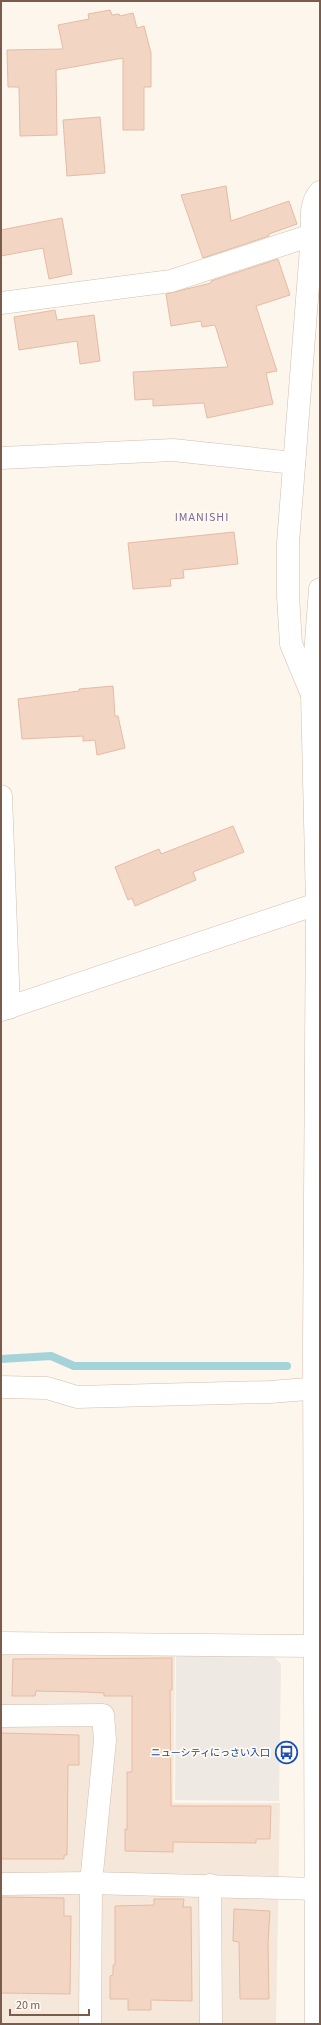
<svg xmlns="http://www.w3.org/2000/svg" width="321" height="2025" font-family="'Source Sans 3','Noto Sans JP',sans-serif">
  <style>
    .residential { fill: #f5e8da }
    .industrial { fill: #efe9e4 }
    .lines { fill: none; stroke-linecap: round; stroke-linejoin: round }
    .stream { stroke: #a5d3da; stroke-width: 8 }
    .building { fill: #f3d5c3; stroke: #e6bba3 }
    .minor-casing { stroke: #d1beb0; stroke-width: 23 }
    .minor { stroke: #fff; stroke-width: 22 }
    .labels { text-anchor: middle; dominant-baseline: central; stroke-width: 3.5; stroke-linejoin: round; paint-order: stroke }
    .transit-label { font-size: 10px; fill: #164399; stroke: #fffaf3; text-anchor: end }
    .quarter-label { font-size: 12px; letter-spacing: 1px; fill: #846695; stroke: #fffaf3 }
  </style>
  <rect width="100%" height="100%" fill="#fdf6ec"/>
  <polygon class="residential" points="1,1655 175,1656 173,1803 280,1803 276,2024 1,2024"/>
  <polygon class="industrial" points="176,1656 273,1656 281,1664 279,1801 175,1800"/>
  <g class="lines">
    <polyline class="stream" points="1,1359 51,1356 74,1366 287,1366"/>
  </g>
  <g class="building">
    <polygon points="110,10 112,15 119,14 120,16 133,13 137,28 144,26 151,53 151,87 144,87 144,130 123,130 123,58 56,70 57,135 20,136 19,87 8,87 7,50 63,49 58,25 89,19 88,14"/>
    <polygon points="100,117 105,173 67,176 63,120"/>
    <polygon points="226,186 231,221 289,201 297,224 269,234 269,236 203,258 181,195"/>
    <polygon points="62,218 72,274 49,279 43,248 1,256 1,230"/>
    <polygon points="278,259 290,295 256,306 277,371 266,373 273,404 207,418 204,403 153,406 153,399 135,400 133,372 228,367 215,325 202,327 201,321 171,326 166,294 211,283 211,281"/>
    <polygon points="55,310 57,320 94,315 100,361 80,364 77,341 19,350 14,317"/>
    <polygon points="234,532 238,564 183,570 184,578 170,579 171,586 133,589 128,543"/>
    <polygon points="113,686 115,716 118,716 125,748 97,755 95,740 83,741 83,736 22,739 18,699 79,691 79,689"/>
    <polygon points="233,826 244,852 193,872 196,880 135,906 132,898 128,900 115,867 159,849 161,854"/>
    <polygon points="172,1658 172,1690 170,1690 171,1806 271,1806 270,1839 256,1839 256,1843 173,1842 173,1852 125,1851 125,1829 127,1830 127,1772 132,1772 132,1696 104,1696 104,1693 85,1692 36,1691 35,1696 12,1696 13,1659"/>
    <polygon points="1,1733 79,1735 79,1765 68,1765 67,1855 64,1855 64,1859 1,1859"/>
    <polygon points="1,1897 64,1898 64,1916 71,1916 70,1994 1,1993"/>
    <polygon points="154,1899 184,1899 183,1907 191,1907 192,2001 151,2000 151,2010 128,2010 128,1999 110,1999 110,1976 113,1975 113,1965 115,1965 115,1906 154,1905"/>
    <polygon points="234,1909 270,1911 268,1943 269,1999 240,1999 239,1942 233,1941"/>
  </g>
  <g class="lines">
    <defs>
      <g id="minor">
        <polyline points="1,303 171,281 312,235"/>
        <polyline points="1,458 173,450 294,463"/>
        <path d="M310 690 291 644 288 596V543L312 235C312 220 309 204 320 192"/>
        <polyline points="1,796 9,1008"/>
        <polyline points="1,1010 320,903"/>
        <polyline points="1,1387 47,1388 77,1397 270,1392 320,1388"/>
        <polyline points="1,1643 316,1646"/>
        <polyline points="1,1716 103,1715 105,1740 91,1883 90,2024"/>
        <polyline points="1,1884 91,1883 317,1889"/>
        <polyline points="210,1885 211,2024"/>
        <polyline points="316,2024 314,1344 317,904 312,694 320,589"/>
      </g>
    </defs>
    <use href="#minor" class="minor-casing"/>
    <use href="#minor" class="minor"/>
  </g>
  <defs>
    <symbol id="bus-ring" viewBox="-11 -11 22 22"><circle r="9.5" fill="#fffaf3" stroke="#1a4fb4" stroke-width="1.5"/><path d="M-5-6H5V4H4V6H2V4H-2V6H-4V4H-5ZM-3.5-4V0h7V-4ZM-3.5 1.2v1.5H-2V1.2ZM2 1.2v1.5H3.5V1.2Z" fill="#1a4fb4"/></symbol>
  </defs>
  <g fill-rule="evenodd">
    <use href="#bus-ring" x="274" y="1740" width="25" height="25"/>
  </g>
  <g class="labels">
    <g class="transit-label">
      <text x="270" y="1753">ニューシティにっさい入口</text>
    </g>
    <g class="quarter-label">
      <text x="202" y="517">IMANISHI</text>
    </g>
  </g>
  <rect width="321" height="2025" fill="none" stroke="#7a5c4d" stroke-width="4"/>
  <path d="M10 2009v6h79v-6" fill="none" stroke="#7a5c4d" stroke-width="2"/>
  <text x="16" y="2009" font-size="12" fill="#7a5c4d" stroke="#fffaf3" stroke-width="3" paint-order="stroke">20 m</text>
</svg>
